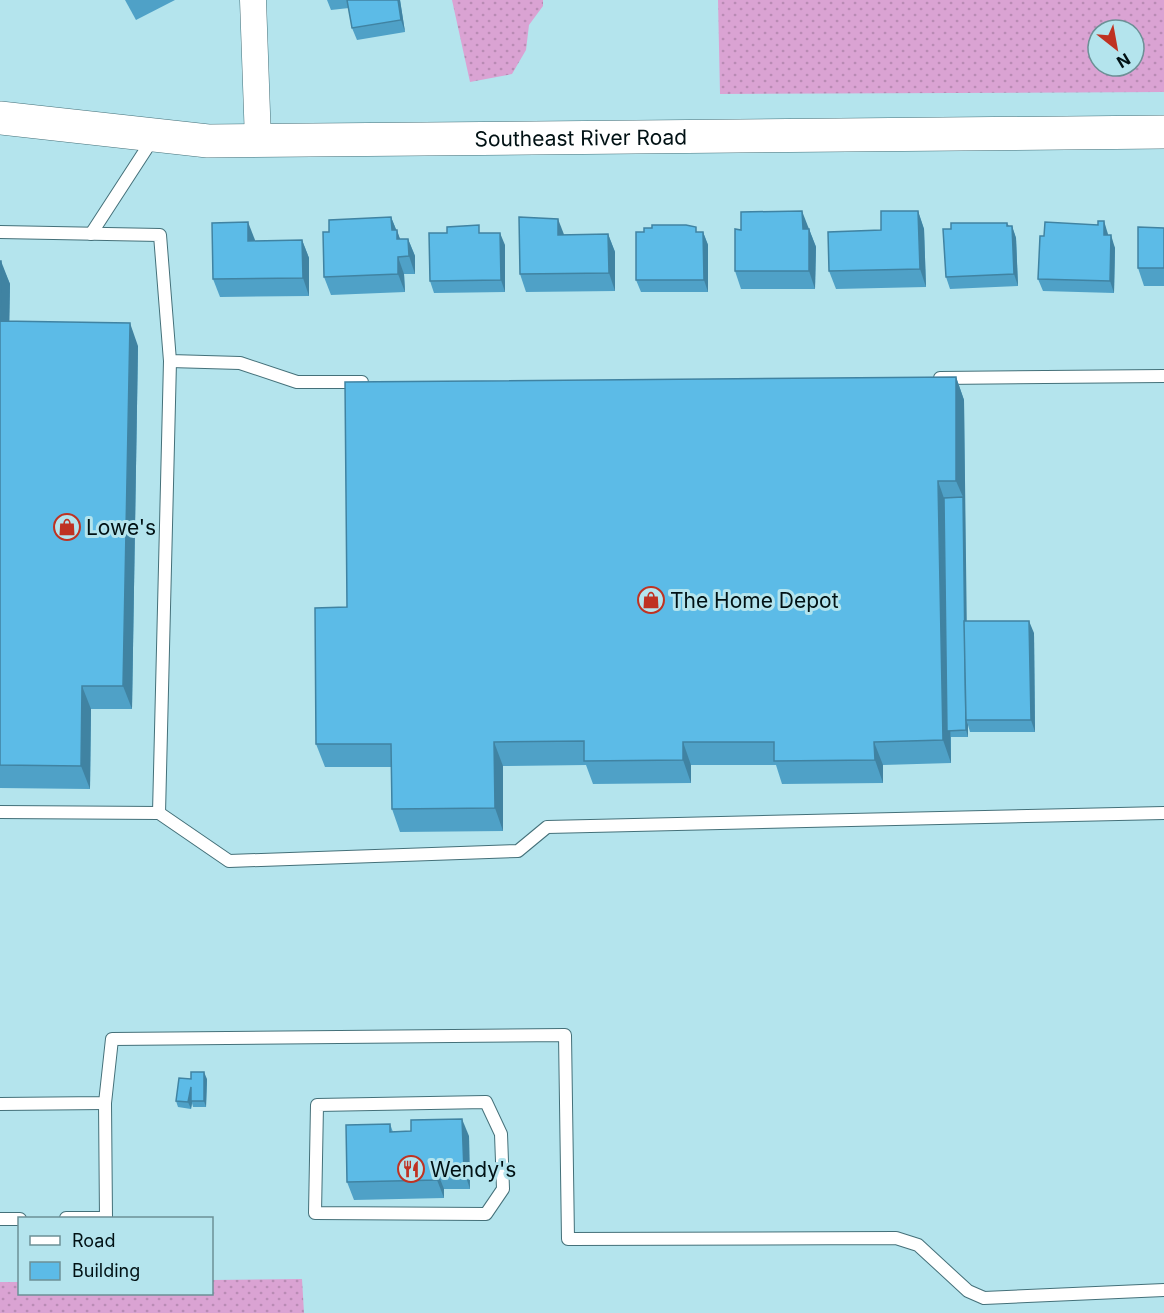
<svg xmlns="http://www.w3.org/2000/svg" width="1164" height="1313" font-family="Inter,sans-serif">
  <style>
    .grass { fill: url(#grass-dots); fill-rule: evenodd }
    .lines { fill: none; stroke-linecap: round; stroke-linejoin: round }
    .service-casing { stroke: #447079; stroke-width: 14 }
    .minor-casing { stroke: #447079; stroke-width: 27 }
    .secondary-casing { stroke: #447079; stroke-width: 34 }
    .service { stroke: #fff; stroke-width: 12 }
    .minor { stroke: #fff; stroke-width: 26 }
    .secondary { stroke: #fff; stroke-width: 33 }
    .wall { fill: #4fa1c7 }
    .shaded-wall { fill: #4083a2 }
    .building { fill: #5cbbe7; stroke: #4083a2; stroke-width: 1.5 }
    .labels { text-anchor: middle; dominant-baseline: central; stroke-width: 6; stroke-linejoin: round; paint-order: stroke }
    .street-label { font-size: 21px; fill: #011114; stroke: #b4e4ed }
    .poi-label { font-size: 21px; fill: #011114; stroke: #b4e4ed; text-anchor: start }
  </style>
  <defs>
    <pattern id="grass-dots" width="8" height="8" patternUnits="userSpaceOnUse" patternTransform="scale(1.5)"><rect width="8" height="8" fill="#daa3d3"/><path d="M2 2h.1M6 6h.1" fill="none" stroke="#b98bb4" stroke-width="1.8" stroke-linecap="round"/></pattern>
  </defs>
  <rect width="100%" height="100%" fill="#b4e4ed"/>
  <g class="grass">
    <polygon points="452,0 543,0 543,6 529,25 526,50 512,74 470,82"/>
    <path d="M718 0H1164V92L720 94ZM1098 30H1134V66H1098Z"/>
    <polygon points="302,1279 304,1313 0,1313 0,1282 19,1282 20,1294 212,1294 212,1280"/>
  </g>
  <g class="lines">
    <defs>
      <g id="service">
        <polyline points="0,232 160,235 170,361 240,363 297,382 362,382"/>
        <polyline points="91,234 154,137"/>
        <polyline points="940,378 1164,376"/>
        <polyline points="0,812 159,813 229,861 518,851 547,827 1164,813"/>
        <polyline points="159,813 170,361"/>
        <polygon points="486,1102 501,1134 503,1189 486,1214 315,1213 317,1105"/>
        <polyline points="0,1104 105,1103 112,1039 565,1035 568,1239 896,1238 918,1245 968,1291 984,1298 1164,1290"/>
        <polyline points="66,1218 106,1218 105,1103"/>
        <polyline points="0,1219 20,1219"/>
      </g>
      <polyline id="minor" points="253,0 258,141"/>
      <g id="secondary">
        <path id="s1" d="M0 118 208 141 1164 132"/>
      </g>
    </defs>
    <use href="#service" class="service-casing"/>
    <use href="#minor" class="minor-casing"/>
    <use href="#secondary" class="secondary-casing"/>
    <use href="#service" class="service"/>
    <use href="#minor" class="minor"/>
    <use href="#secondary" class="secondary"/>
  </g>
  <g class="wall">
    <polygon points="125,0 175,0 136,20"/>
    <polygon points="327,0 400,0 405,32 357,40 352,28 349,8 331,10"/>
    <polygon points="918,211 924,229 926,287 836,289 829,271 881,230"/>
    <polygon points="391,217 400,239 408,239 415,256 415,274 404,274 405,292 331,295 324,277 329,232"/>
    <polygon points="1007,223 1009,226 1012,226 1016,238 1018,286 950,289 946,277 951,229"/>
    <polygon points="1164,228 1164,286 1144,286 1138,268"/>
    <polygon points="809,229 816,247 815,289 741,289 735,271"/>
    <polygon points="697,232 703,232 708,245 708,292 641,292 636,280"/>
    <polygon points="481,233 505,245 505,292 434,293 430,281"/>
    <polygon points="608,234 615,252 615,291 526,292 520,274 564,235"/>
    <polygon points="1108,234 1108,235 1115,248 1114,293 1043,291 1038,279 1044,236"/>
    <polygon points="302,240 309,258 309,296 220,297 213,279 255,241"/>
    <polygon points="0,261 10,284 9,321 138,346 132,709 91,709 90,789 0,788"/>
    <polygon points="956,377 964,400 966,621 1034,633 1035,732 970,732 968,725 968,737 951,737 951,763 883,765 883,783 782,784 776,765 691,765 691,783 593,784 586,765 503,766 503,831 400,832 392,809 391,767 325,767 316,744 347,607"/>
    <polygon points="191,1079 207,1079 206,1107 193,1107 192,1103 191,1109 178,1107 176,1101"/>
    <polygon points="390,1124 393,1132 469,1136 470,1189 444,1189 444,1198 354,1200 347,1182"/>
  </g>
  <g class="shaded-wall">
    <polygon points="398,0 400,0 405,32 401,20"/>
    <polygon points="802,211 816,247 815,289 809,271 803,229"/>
    <polygon points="918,211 924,229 926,287 920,269"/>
    <polygon points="391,217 397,232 397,230 403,248 398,248 392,230"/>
    <polygon points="558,219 565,237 558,235"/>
    <polygon points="1104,221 1108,234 1108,247 1104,235"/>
    <polygon points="248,222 255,240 255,259 248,241"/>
    <polygon points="1012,226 1016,238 1018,286 1014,274"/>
    <polygon points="703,232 708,245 708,292 704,280"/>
    <polygon points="500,233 505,245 505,292 501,280"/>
    <polygon points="608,234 615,252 615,291 609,273"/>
    <polygon points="1111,235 1115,248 1114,293 1110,281"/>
    <polygon points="408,239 415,256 415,274 409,256"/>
    <polygon points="302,240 309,258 309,296 303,278"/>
    <polygon points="398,257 404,274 405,292 398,274"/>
    <polygon points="1,261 10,284 9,344 0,321"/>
    <polygon points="130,323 138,346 132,709 123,686"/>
    <polygon points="956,377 964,400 968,720 966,720 968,725 968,737 966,730 963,497 956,481"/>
    <polygon points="938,481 946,504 951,763 943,740"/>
    <polygon points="1029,621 1034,633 1035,732 1031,720"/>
    <polygon points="82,686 91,709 90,789 81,766"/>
    <polygon points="494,742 503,766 503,831 495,808"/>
    <polygon points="683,742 691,765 691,783 683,760"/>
    <polygon points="874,742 883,765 883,783 875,760"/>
    <polygon points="204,1072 207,1079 206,1107 204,1101"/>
    <polygon points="191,1087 192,1103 191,1109 188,1102"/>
    <polygon points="462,1119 469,1136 470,1189 464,1171"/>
    <polygon points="437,1171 444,1189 444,1198 437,1180"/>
  </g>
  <g class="building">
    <polygon points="347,0 398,0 401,20 352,28"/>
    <polygon points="802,211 803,229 809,229 809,271 735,271 735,229 741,230 741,212"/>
    <polygon points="881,211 918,211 920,269 829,271 828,232 881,230"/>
    <polygon points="391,217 392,230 397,230 397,239 408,239 409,256 398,257 398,274 324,277 323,232 329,232 329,220"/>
    <polygon points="519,217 558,219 558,235 608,234 609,273 520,274"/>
    <polygon points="1098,221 1104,221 1104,235 1111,235 1110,281 1038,279 1040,236 1044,236 1045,222 1098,225"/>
    <polygon points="248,222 248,241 302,240 303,278 213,279 212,223"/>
    <polygon points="951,223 1007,223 1007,226 1012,226 1014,274 946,277 943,229 951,229"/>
    <polygon points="479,225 479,233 500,233 501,280 430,281 429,233 447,233 447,227"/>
    <polygon points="652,225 686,225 696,227 696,232 703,232 704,280 636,280 636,232 644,232 644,228 652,228"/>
    <polygon points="1138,227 1164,228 1164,268 1138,268"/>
    <polygon points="0,261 1,261 0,321 130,323 123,686 82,686 81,766 0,765"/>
    <polygon points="956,377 956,481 938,481 943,740 874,742 875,760 774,761 774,742 683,742 683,760 584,761 584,741 494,742 495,808 392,809 391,744 316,744 315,608 347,607 345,382"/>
    <polygon points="963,497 966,730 947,731 944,498"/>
    <polygon points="964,621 1029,621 1031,720 966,720"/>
    <polygon points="191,1072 204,1072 204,1101 191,1101 191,1087 188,1102 176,1101 179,1078 191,1079"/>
    <polygon points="462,1119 464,1171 437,1171 437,1180 347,1182 346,1125 390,1124 390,1132 411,1131 411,1120"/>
  </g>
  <defs>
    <symbol id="shop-ring" viewBox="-11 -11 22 22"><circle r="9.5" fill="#b4e4ed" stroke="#bf3222" stroke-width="1.5"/><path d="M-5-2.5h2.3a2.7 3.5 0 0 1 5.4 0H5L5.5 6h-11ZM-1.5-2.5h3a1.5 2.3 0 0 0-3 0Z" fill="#bf3222"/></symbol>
    <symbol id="restaurant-ring" viewBox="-11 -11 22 22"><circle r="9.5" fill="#b4e4ed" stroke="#bf3222" stroke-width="1.5"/><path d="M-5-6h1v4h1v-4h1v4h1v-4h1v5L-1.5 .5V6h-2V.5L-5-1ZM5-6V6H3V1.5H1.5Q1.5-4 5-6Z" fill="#bf3222"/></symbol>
  </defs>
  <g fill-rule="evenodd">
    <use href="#shop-ring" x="52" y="512" width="30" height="30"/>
    <use href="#shop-ring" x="636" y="585" width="30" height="30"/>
    <use href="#restaurant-ring" x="396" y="1154" width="30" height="30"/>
  </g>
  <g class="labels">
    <g class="street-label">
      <text stroke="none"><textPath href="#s1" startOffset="582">Southeast River Road</textPath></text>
    </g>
    <g class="poi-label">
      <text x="86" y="527">Lowe's</text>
      <text x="670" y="600">The Home Depot</text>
      <text x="430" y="1169">Wendy's</text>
    </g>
  </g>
  <rect x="18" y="1217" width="195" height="78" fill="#b4e4ed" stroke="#6c9096" stroke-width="1.5"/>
  <rect x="30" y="1236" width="30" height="9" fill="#ffffff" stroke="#6c9096" stroke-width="1.5"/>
  <text x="72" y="1247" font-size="18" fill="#011114">Road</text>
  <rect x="30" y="1262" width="30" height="18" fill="#5cbbe7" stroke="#6c9096" stroke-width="1.5"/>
  <text x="72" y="1277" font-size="18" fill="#011114">Building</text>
  <g transform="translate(1116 48) rotate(149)"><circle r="28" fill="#b4e4ed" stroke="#6c9096" stroke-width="1.5"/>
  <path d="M0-4.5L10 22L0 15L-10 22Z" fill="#bf3222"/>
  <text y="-9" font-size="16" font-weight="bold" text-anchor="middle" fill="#011114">N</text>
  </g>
</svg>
